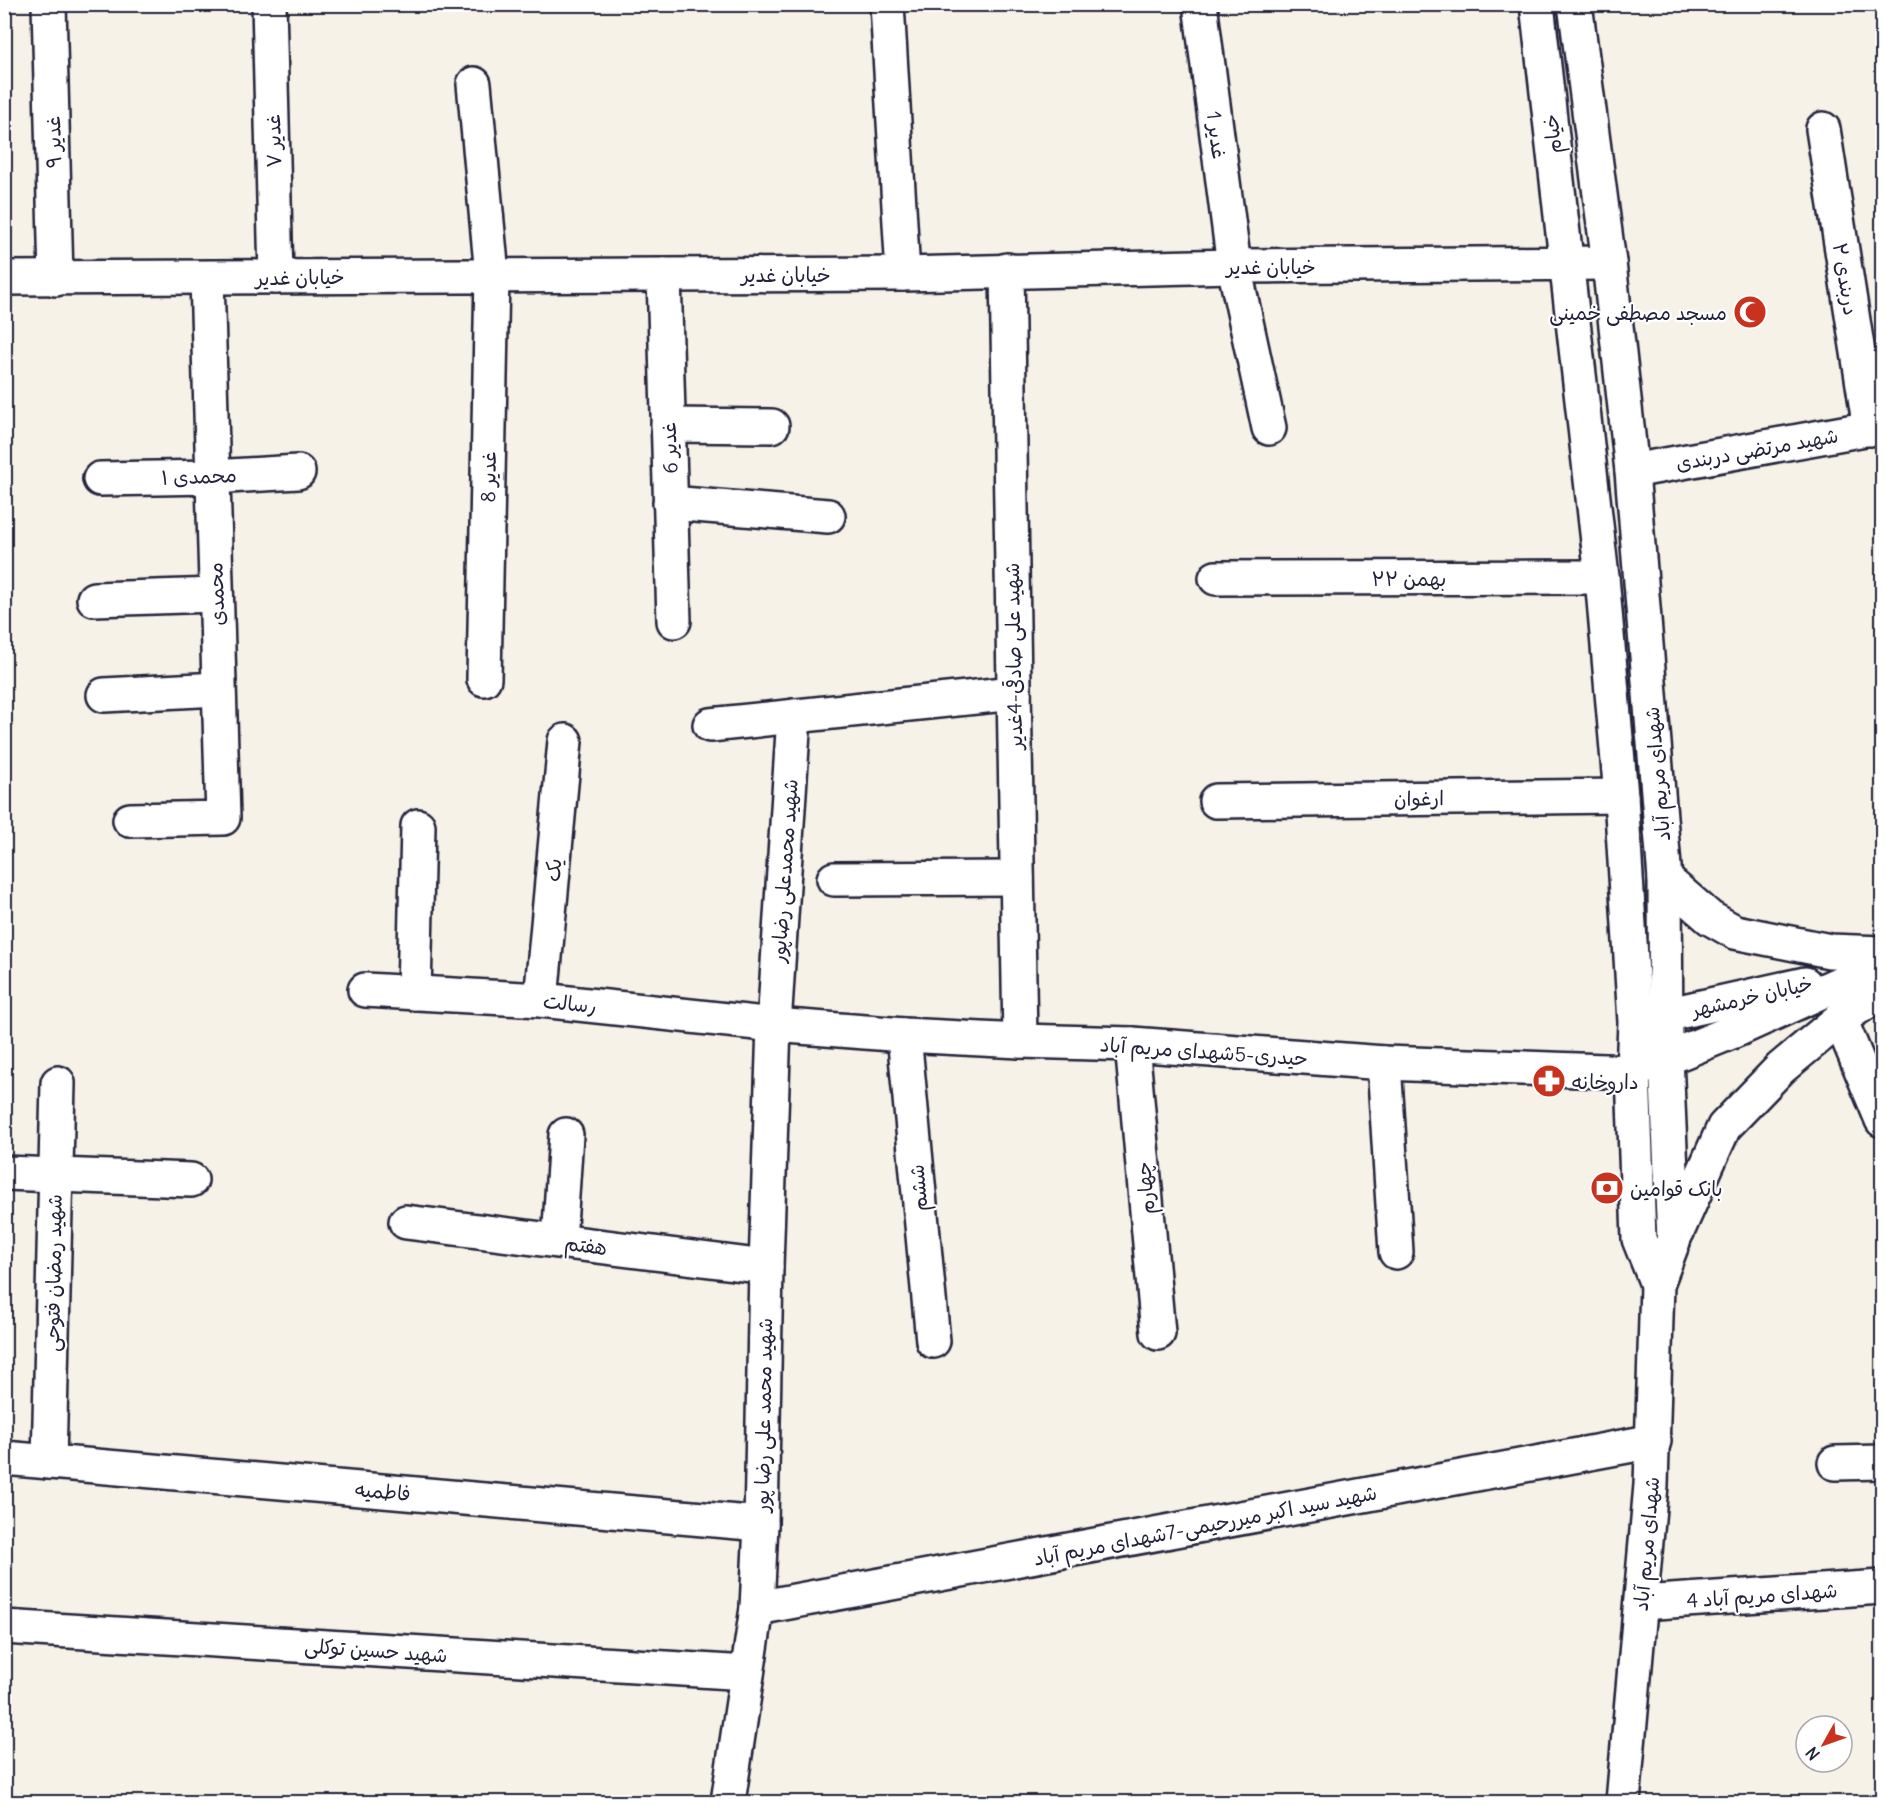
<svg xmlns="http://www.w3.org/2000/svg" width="1887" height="1807" font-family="Delius,'Playpen Sans Arabic',sans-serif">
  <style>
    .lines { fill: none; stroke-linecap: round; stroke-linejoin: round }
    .minor-casing { stroke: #22223b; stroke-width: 38 }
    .major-casing { stroke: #22223b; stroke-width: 38 }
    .minor { stroke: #fff; stroke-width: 33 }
    .major { stroke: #fff; stroke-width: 33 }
    .labels { text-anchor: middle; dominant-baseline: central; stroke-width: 4.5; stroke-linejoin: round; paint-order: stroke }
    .street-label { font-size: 20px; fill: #22223b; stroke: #fff }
    .poi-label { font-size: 20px; fill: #22223b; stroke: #fff; text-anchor: start }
  </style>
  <rect width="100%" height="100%" fill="#f7f2e8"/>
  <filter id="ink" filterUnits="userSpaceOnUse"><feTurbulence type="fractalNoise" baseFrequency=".0167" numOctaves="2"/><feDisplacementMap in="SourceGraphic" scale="12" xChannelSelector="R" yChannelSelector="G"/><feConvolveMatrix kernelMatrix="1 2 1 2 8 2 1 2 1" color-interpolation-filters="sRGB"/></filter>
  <g filter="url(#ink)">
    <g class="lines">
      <defs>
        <g id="minor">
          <polyline points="49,4 56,279"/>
          <polyline points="269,4 276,277"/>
          <polyline points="887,4 903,274"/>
          <polyline points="1200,4 1234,266 1269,428"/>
          <polyline points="474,84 492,275 484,679"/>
          <polyline points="1823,129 1870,429"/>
          <polyline points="1007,270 1020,1041"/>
          <polyline points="664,275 674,621"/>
          <polyline points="668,425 772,426"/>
          <polyline points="1632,471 1882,426"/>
          <polyline points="100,479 212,477 298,472"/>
          <polyline points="670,503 828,516"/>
          <polyline points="1216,578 1602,577"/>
          <polyline points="94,599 216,595"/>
          <polyline points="104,695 218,689"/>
          <polyline points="710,725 1014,693"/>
          <polyline points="1216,801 1621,796"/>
          <polyline points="130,820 223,818 207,278"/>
          <polyline points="834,879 1017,878"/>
          <polyline points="365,990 541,1000 774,1025 904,1035 1020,1041 1132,1044 1384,1063 1633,1072"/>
          <polyline points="414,993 418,826"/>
          <polyline points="541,1000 565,741"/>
          <polyline points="1840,1019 1882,1120"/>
          <polyline points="904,1035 933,1341"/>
          <polyline points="1132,1044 1158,1333"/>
          <polyline points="1384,1063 1396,1252"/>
          <polyline points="4,1173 191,1180"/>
          <polyline points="406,1222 766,1267"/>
          <polyline points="559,1241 566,1135"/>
          <polyline points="4,1458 761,1524"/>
          <polyline points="49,1462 58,1083"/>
          <polyline points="1835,1463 1882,1462"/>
          <polyline points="1641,1603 1882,1587"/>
          <polyline points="757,1608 1654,1441"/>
          <polyline points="4,1627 747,1673"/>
          <polyline points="728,1802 757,1608 761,1524 766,1267 774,1025 794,716"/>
        </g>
        <g id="major">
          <polyline points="1537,4 1602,577 1621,796 1635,1022 1633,1072 1639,1239 1657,1284"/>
          <polyline points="1575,4 1609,263 1632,471 1665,879 1666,1058 1674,1239 1657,1284 1651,1485 1623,1802"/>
          <polyline points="4,278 903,274 1234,266 1609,263"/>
          <polyline points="1665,879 1710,918 1735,932 1830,951 1882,953"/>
          <polyline points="1647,1019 1805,984"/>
          <polyline points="1648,1066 1739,1029 1869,970"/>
          <polyline points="1677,1232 1724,1127 1781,1068 1840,1019 1882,992"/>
        </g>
      </defs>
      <use href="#minor" class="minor-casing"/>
      <use href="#major" class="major-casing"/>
      <use href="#minor" class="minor"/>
      <use href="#major" class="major"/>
    </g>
  </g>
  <defs>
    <symbol id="mosque-disc" viewBox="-11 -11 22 22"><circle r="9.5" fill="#c8321e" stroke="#fff"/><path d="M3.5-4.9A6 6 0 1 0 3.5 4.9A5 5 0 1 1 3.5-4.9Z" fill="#fff"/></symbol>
    <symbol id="pharmacy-disc" viewBox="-11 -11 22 22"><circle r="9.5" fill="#c8321e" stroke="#fff"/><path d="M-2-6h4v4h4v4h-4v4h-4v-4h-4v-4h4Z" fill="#fff"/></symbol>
    <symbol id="bank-disc" viewBox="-11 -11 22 22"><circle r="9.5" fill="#c8321e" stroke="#fff"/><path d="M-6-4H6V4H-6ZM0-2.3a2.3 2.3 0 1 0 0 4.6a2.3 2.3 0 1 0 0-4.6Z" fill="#fff"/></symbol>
  </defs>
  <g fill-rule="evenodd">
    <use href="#mosque-disc" x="1731" y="293" width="38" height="38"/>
    <use href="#pharmacy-disc" x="1530" y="1062" width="38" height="38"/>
    <use href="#bank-disc" x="1588" y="1169" width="38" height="38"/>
  </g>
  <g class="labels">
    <g class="street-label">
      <text transform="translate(1552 134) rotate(-97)">خیام</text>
      <text transform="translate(1217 135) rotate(83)">غدیر 1</text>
      <text transform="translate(273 141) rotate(-91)">غدیر ۷</text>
      <text transform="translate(53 142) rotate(-91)">غدیر ۹</text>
      <text x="1271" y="266">خیابان غدیر</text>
      <text x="786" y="274">خیابان غدیر</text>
      <text transform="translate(300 277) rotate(-1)">خیابان غدیر</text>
      <text transform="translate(1846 279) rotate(81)">دربندی ۲</text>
      <text transform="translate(669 448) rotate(-92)">غدیر 6</text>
      <text transform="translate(1757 449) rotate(-10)">شهید مرتضی دربندی</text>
      <text transform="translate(199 476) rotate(-2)">محمدی ۱</text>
      <text transform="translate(488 477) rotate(-89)">غدیر 8</text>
      <text x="1409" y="578">۲۲ بهمن</text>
      <text transform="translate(216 594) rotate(-92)">محمدی</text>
      <text transform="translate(1013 656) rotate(-91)">شهید علی صادقی-4غدیر</text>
      <text transform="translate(1657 774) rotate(-95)">شهدای مریم آباد</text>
      <text transform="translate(1419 798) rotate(-1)">ارغوان</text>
      <text transform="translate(553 870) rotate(-85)">یک</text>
      <text transform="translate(784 871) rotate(-86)">شهید محمدعلی رضاپور</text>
      <text transform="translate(1752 996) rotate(-13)">خیابان خرمشهر</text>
      <text transform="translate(570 1003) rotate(6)">رسالت</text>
      <text transform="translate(1204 1051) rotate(4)">حیدری-5شهدای مریم آباد</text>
      <text transform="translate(918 1188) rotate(-95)">ششم</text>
      <text transform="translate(1145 1188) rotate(-95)">چهارم</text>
      <text transform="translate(586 1245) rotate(7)">هفتم</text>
      <text transform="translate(53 1273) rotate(-89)">شهید رمضان فتوحی</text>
      <text transform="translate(763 1415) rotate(-89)">شهید محمد علی رضا پور</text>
      <text transform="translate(383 1491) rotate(5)">فاطمیه</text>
      <text transform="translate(1205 1525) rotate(-11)">شهید سید اکبر میررحیمی-7شهدای مریم آباد</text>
      <text transform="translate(1646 1544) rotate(-85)">شهدای مریم آباد</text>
      <text transform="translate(1762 1595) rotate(-4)">4 شهدای مریم آباد</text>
      <text transform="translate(376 1650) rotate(4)">شهید حسین توکلی</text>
    </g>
    <g class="poi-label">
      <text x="1727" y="312" text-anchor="end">مسجد مصطفی خمینی</text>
      <text x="1572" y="1081">داروخانه</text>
      <text x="1630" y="1188">بانک قوامین</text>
    </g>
  </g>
  <rect width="1887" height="1807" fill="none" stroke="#fff" stroke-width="24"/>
  <rect x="12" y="12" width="1863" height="1783" fill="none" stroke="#22223b" stroke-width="2" filter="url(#ink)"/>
  <g transform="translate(1824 1744) rotate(230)"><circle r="28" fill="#ffffff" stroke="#a7a7b1" stroke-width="1.5"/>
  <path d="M0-4.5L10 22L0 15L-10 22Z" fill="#c8321e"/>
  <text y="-9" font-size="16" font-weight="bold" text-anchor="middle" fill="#22223b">N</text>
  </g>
</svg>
